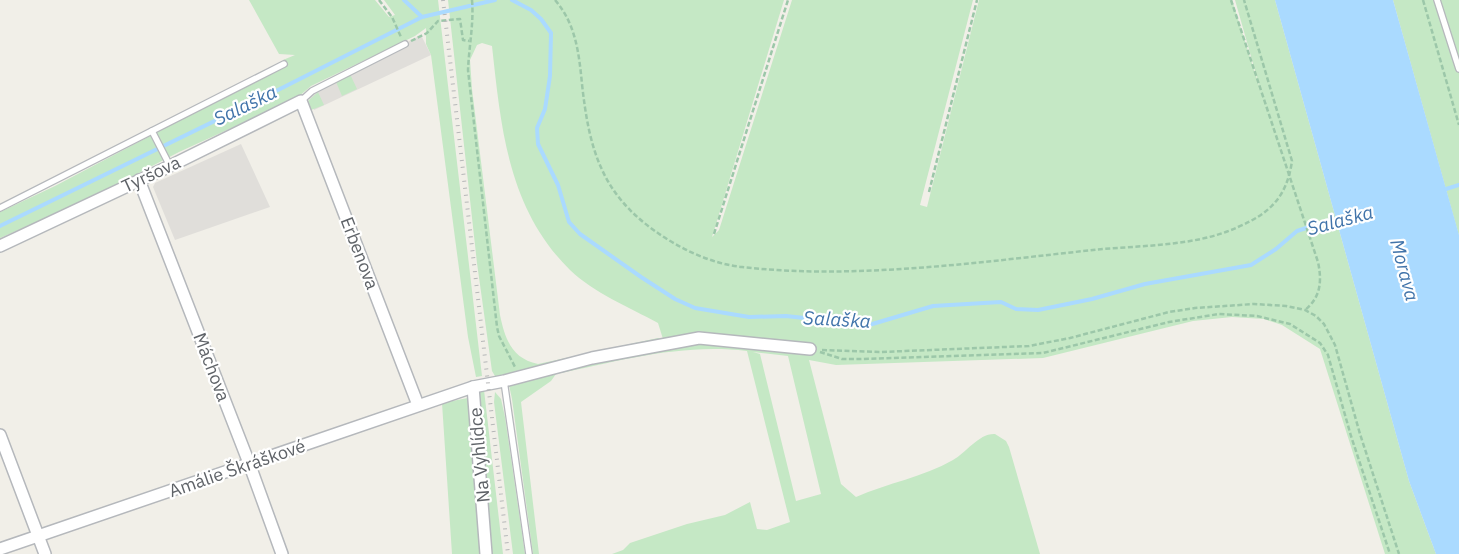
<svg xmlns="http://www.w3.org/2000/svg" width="1459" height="554" font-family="'IBM Plex Sans',sans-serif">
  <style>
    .industrial { fill: #e0deda }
    .green { fill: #c5e8c5; fill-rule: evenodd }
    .water { fill: #aadaff }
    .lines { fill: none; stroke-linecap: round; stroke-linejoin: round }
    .stream { stroke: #aadaff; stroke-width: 4 }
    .lane-casing { stroke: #b5b8bc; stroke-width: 8 }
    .street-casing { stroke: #b5b8bc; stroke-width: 14 }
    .path { stroke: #9cc7a9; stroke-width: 2.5; stroke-dasharray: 5 2.5; stroke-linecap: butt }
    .lane { stroke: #fff; stroke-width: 5.5 }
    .street { stroke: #fff; stroke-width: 11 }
    .rail { stroke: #b6b7b8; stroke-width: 4; stroke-dasharray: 1 6; stroke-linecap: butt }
    .labels { text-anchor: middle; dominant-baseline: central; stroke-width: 4.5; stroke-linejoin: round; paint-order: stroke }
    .street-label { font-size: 18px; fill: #5f6368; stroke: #fff }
    .water-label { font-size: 19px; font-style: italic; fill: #4174aa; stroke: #fff }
  </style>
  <rect width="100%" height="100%" fill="#f1efe8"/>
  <g class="industrial">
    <polygon points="421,35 431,55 314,110 307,94"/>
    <polygon points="241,144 270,207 175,240 153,187 155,183"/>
  </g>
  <g class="green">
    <polygon points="249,0 375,0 389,17 395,15 384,0 438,0 482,376 476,377 468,337 431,55 426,44 426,28 415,36 311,86 297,98 179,152 87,200 0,238 0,212 55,186 285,65 283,60 295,55 279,54"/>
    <path d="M448 0H784L712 237 719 230 792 0H973L920 205 927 207 979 0H1232L1262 95 1235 0H1275L1409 481 1436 554H1385L1320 349 1282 325 1264 319 1232 317 1193 321 1043 358 836 365 809 360 841 484 856 497C888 483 923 477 953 460 966 453 979 433 995 434L1006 441 1009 447 1040 554H612L623 550 630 543 687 524 725 515 750 502 757 529 767 530 790 522 747 351C681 343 620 361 556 374L551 381 521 402 539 554H533L512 399 509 385 495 376 492 371 477 263ZM482 43 492 46C501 128 508 209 570 270 594 293 629 307 658 323L663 339 658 338 538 364C512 359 505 339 500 315L472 89 470 60 477 45ZM753 352 788 356 821 494 796 501 760 354Z"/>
    <polygon points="1393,0 1459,0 1459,236"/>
    <polygon points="350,74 357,89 342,96 336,82"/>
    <polygon points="318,92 324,105 311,110 308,101"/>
    <polygon points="484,390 503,554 452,554 442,403 478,396 479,392"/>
    <polygon points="495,392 501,399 505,417 525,554 513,554 494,402"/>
  </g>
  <polygon class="water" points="1275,0 1393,0 1459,235 1459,554 1436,554 1409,481"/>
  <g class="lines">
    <g class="stream">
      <polyline points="404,0 422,17"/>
      <polyline points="512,0 531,10 541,19 551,33 550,76 545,109 537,128 538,144 558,185 569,222 580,234 641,277 675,299 695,308 749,317 786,316 869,325 933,306 1001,302 1016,309 1038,310 1092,299 1145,284 1251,265 1276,249 1297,231 1340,217"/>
      <polyline points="1446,189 1459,185"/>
      <polyline points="0,226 280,89 422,17 495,0"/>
    </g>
    <defs>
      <g id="lane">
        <polyline points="1437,0 1459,69"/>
        <polyline points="301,101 312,91 405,44"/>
        <polyline points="152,131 170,166"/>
        <polyline points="0,208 284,64"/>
        <polyline points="504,381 529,554"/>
      </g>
      <g id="street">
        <polyline points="139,180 249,463 282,554"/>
        <polyline points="0,246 170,166 301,101 418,405"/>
        <polyline points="473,387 486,554"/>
        <polyline points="0,435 45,554"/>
        <polyline points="0,549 473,387 504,381 592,358 699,338 810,349"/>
      </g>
    </defs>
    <use href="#lane" class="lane-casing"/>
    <use href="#street" class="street-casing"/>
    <g class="path">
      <polyline points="379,0 392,17 401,37"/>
      <path d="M472 0C474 23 469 46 468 70L497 327 499 336 515 367"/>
      <path d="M555 0C576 24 579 54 582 84 589 148 601 193 655 231 680 249 712 264 742 267 855 280 981 262 1093 250 1140 245 1195 247 1238 227 1271 213 1287 196 1292 161L1244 0"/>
      <path d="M1231 0 1318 262C1322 281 1321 297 1305 310"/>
      <polyline points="1423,0 1459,125"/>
      <polyline points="411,41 427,33 438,21 460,19 463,40 469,41"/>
      <polyline points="929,192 977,0"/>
      <polyline points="714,234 788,0"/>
      <polyline points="822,350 881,352 1029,346 1070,338 1169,312 1195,308 1254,304 1286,306 1305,310 1316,316 1324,324 1335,345 1360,434 1399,554"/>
      <polyline points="820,352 842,359 861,359 1043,353 1169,322 1219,314 1257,316 1290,324 1320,343 1328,355 1351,436 1390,554"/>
    </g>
    <use href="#lane" class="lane"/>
    <use href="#street" class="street"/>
    <polyline class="rail" points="443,0 508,554"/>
  </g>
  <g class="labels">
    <g class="street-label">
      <text transform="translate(151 174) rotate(-25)">Tyršova</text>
      <text transform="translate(360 253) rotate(69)">Erbenova</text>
      <text transform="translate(212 367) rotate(69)">Máchova</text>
      <text transform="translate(479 455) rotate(-95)">Na Vyhlídce</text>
      <text transform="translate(237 468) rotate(-19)">Amálie Škráškové</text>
    </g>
    <g class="water-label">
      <text transform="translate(245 105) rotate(-26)">Salaška</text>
      <text transform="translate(1340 220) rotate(-15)">Salaška</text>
      <text transform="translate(1405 270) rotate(75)">Morava</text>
      <text transform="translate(837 319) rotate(3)">Salaška</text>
    </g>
  </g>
</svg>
